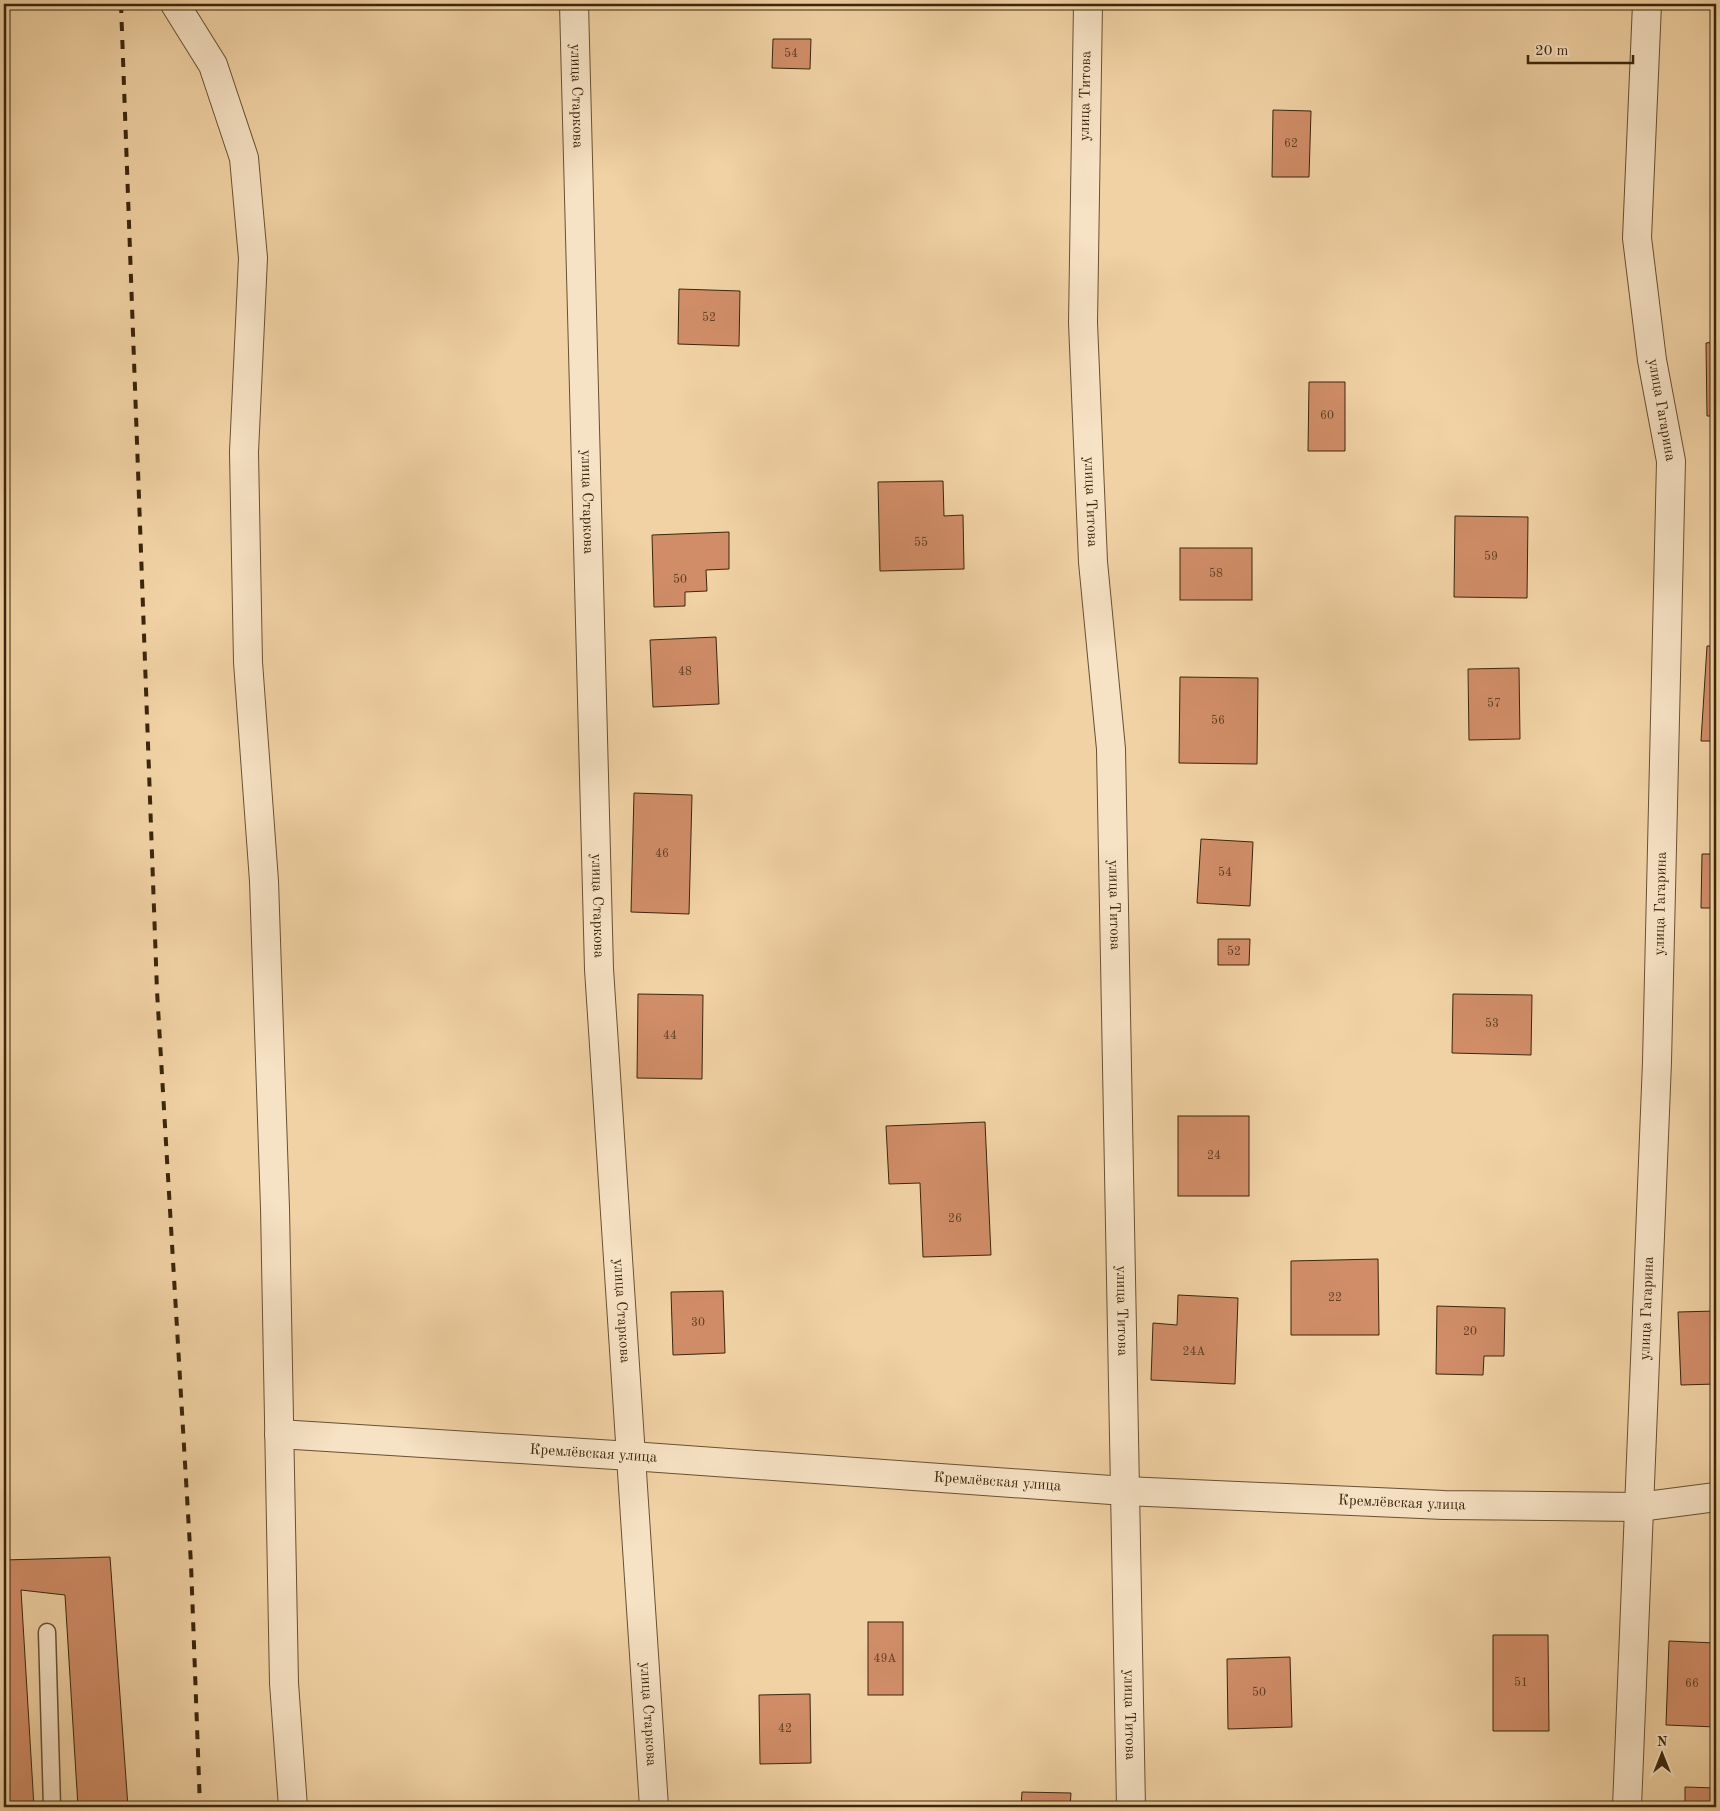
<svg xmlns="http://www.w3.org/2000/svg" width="1720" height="1811" font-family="'Old Standard TT',serif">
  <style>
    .building { fill: #d08d68; stroke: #3b260c }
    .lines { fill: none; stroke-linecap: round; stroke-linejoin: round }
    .lane-casing { stroke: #685132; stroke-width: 19 }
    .street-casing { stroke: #685132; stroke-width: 30 }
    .lane { stroke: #f6e2c4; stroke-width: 16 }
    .street { stroke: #f6e2c4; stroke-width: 28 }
    .rail { stroke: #3b260c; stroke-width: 4; stroke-dasharray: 9 9; stroke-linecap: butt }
    .labels { text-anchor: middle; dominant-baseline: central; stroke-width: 4; stroke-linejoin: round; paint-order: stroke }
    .number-label { font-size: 12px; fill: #604023 }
    .street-label { font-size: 15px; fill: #3b260c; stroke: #f6e2c4 }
  </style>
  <rect width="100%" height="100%" fill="#f1d2a4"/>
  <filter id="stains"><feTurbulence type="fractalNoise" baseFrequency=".004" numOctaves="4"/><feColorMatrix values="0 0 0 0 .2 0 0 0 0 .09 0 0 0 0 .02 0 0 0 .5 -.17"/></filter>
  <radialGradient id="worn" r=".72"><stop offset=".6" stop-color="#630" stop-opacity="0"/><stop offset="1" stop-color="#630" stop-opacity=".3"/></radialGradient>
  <g class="building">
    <rect x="1370" y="4" width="64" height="5"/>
    <polygon points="773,39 811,39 810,69 772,68"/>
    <polygon points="1273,110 1311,111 1309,177 1272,177"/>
    <polygon points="679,289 740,291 739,346 678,344"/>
    <polygon points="1716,342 1716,416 1707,416 1706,343"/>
    <polygon points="1309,382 1345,382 1345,451 1308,451"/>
    <polygon points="943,481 944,516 963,515 964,569 880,571 878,482"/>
    <polygon points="1455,516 1528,517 1527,598 1454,597"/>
    <polygon points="729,532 729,569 706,570 707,591 685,592 685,606 654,607 652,535"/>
    <rect x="1180" y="548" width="72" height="52"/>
    <polygon points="716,637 719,704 653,707 650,640"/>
    <polygon points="1707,646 1716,646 1716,741 1701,741"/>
    <polygon points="1519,668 1520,739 1469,740 1468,669"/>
    <polygon points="1180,677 1258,678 1257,764 1179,763"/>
    <polygon points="634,793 692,795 689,914 631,912"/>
    <polygon points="1201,839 1253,842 1250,906 1197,903"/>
    <polygon points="1702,854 1716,854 1716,908 1701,908"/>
    <polygon points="1218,939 1250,939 1249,965 1218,965"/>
    <polygon points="638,994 703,995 702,1079 637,1078"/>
    <polygon points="1453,994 1532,995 1531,1055 1452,1053"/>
    <rect x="1178" y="1116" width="71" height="80"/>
    <polygon points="985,1122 991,1255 923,1257 920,1183 889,1184 886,1126"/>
    <polygon points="1378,1259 1379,1335 1291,1335 1291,1261"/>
    <polygon points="723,1291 725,1353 673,1355 671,1292"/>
    <polygon points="1178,1295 1238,1298 1235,1384 1151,1380 1153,1323 1177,1325"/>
    <polygon points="1437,1306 1505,1308 1504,1356 1484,1356 1483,1375 1436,1374"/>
    <polygon points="1716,1311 1716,1384 1681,1385 1678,1312"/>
    <polygon points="110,1557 128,1807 78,1807 65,1595 21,1590 34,1807 4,1807 4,1560"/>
    <rect x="868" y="1622" width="35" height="73"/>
    <polygon points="1493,1635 1548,1635 1549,1731 1493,1731"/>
    <polygon points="1669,1641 1716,1643 1716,1727 1666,1725"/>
    <polygon points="1290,1657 1292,1727 1228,1729 1227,1659"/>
    <polygon points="810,1694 811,1763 760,1764 759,1695"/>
    <polygon points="1685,1787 1716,1788 1716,1807 1685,1807"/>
    <polygon points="1022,1792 1071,1793 1070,1807 1021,1807"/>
  </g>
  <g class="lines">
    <defs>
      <polyline id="lane" points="47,1632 52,1807"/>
      <g id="street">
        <polyline points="175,4 213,65 244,158 253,258 244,452 248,662 264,881 275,1208 284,1683 293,1807"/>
        <path id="s1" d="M574 4 599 969 654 1807"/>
        <path id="s2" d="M1088 4 1083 323 1093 562 1111 749 1131 1807"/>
        <path id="s3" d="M279 1434 631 1456 1125 1491 1444 1505 1639 1507 1716 1497"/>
        <path id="s4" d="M1627 1807 1657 1062 1671 461 1652 360 1637 238 1647 4"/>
      </g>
    </defs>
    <use href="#lane" class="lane-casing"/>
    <use href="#street" class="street-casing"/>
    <use href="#lane" class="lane"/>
    <use href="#street" class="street"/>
    <polyline class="rail" points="121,4 157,991 191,1564 200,1807"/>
  </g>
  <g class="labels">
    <g class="number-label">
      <text x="791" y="54">54</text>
      <text x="1291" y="144">62</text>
      <text x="709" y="318">52</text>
      <text x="1327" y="416">60</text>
      <text x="921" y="543">55</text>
      <text x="1491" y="557">59</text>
      <text x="1216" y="574">58</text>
      <text x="680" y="580">50</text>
      <text x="685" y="672">48</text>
      <text x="1494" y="704">57</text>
      <text x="1218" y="721">56</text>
      <text x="662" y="854">46</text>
      <text x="1225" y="873">54</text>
      <text x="1234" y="952">52</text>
      <text x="1492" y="1024">53</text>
      <text x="670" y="1036">44</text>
      <text x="1214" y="1156">24</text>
      <text x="955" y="1219">26</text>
      <text x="1335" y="1298">22</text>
      <text x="698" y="1323">30</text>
      <text x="1470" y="1332">20</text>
      <text x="1194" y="1352">24А</text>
      <text x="885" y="1659">49А</text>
      <text x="1521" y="1683">51</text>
      <text x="1692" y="1684">66</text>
      <text x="1259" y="1693">50</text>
      <text x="785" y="1729">42</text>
    </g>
    <g class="street-label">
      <text transform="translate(1086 96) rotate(-89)">улица Титова</text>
      <text stroke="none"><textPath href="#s1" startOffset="92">улица Старкова</textPath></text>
      <text transform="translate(1661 410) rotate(80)">улица Гагарина</text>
      <text stroke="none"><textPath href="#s1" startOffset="498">улица Старкова</textPath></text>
      <text stroke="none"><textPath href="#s2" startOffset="498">улица Титова</textPath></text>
      <text stroke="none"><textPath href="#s4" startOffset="904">улица Гагарина</textPath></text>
      <text stroke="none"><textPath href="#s2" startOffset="902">улица Титова</textPath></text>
      <text stroke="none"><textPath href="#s1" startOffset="902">улица Старкова</textPath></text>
      <text stroke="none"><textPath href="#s4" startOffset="499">улица Гагарина</textPath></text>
      <text stroke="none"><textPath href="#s2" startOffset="1308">улица Титова</textPath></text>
      <text stroke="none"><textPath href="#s1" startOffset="1308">улица Старкова</textPath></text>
      <text stroke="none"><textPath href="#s3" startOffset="315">Кремлёвская улица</textPath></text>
      <text stroke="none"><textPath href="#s3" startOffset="720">Кремлёвская улица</textPath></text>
      <text stroke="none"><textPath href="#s3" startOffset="1125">Кремлёвская улица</textPath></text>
      <text stroke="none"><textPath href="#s1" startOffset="1712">улица Старкова</textPath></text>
      <text stroke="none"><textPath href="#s2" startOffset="1712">улица Титова</textPath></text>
    </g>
  </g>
  <rect width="1720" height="1811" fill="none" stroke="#f1d2a4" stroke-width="20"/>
  <rect x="5" y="5" width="1710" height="1801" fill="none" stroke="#3b260c" stroke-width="2.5"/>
  <rect x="10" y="10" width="1700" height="1791" fill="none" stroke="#3b260c"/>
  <g transform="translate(1662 1754)" stroke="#f6e2c4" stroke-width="4" paint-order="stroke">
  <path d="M0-4L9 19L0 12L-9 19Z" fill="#3b260c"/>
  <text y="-8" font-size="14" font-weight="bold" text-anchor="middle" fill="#3b260c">N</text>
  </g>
  <path d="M1528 55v8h105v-8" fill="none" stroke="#3b260c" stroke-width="2.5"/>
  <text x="1535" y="55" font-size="15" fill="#3b260c" stroke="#f6e2c4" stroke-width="4" paint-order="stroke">20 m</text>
  <rect width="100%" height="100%" filter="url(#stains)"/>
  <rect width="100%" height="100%" fill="url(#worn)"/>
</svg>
